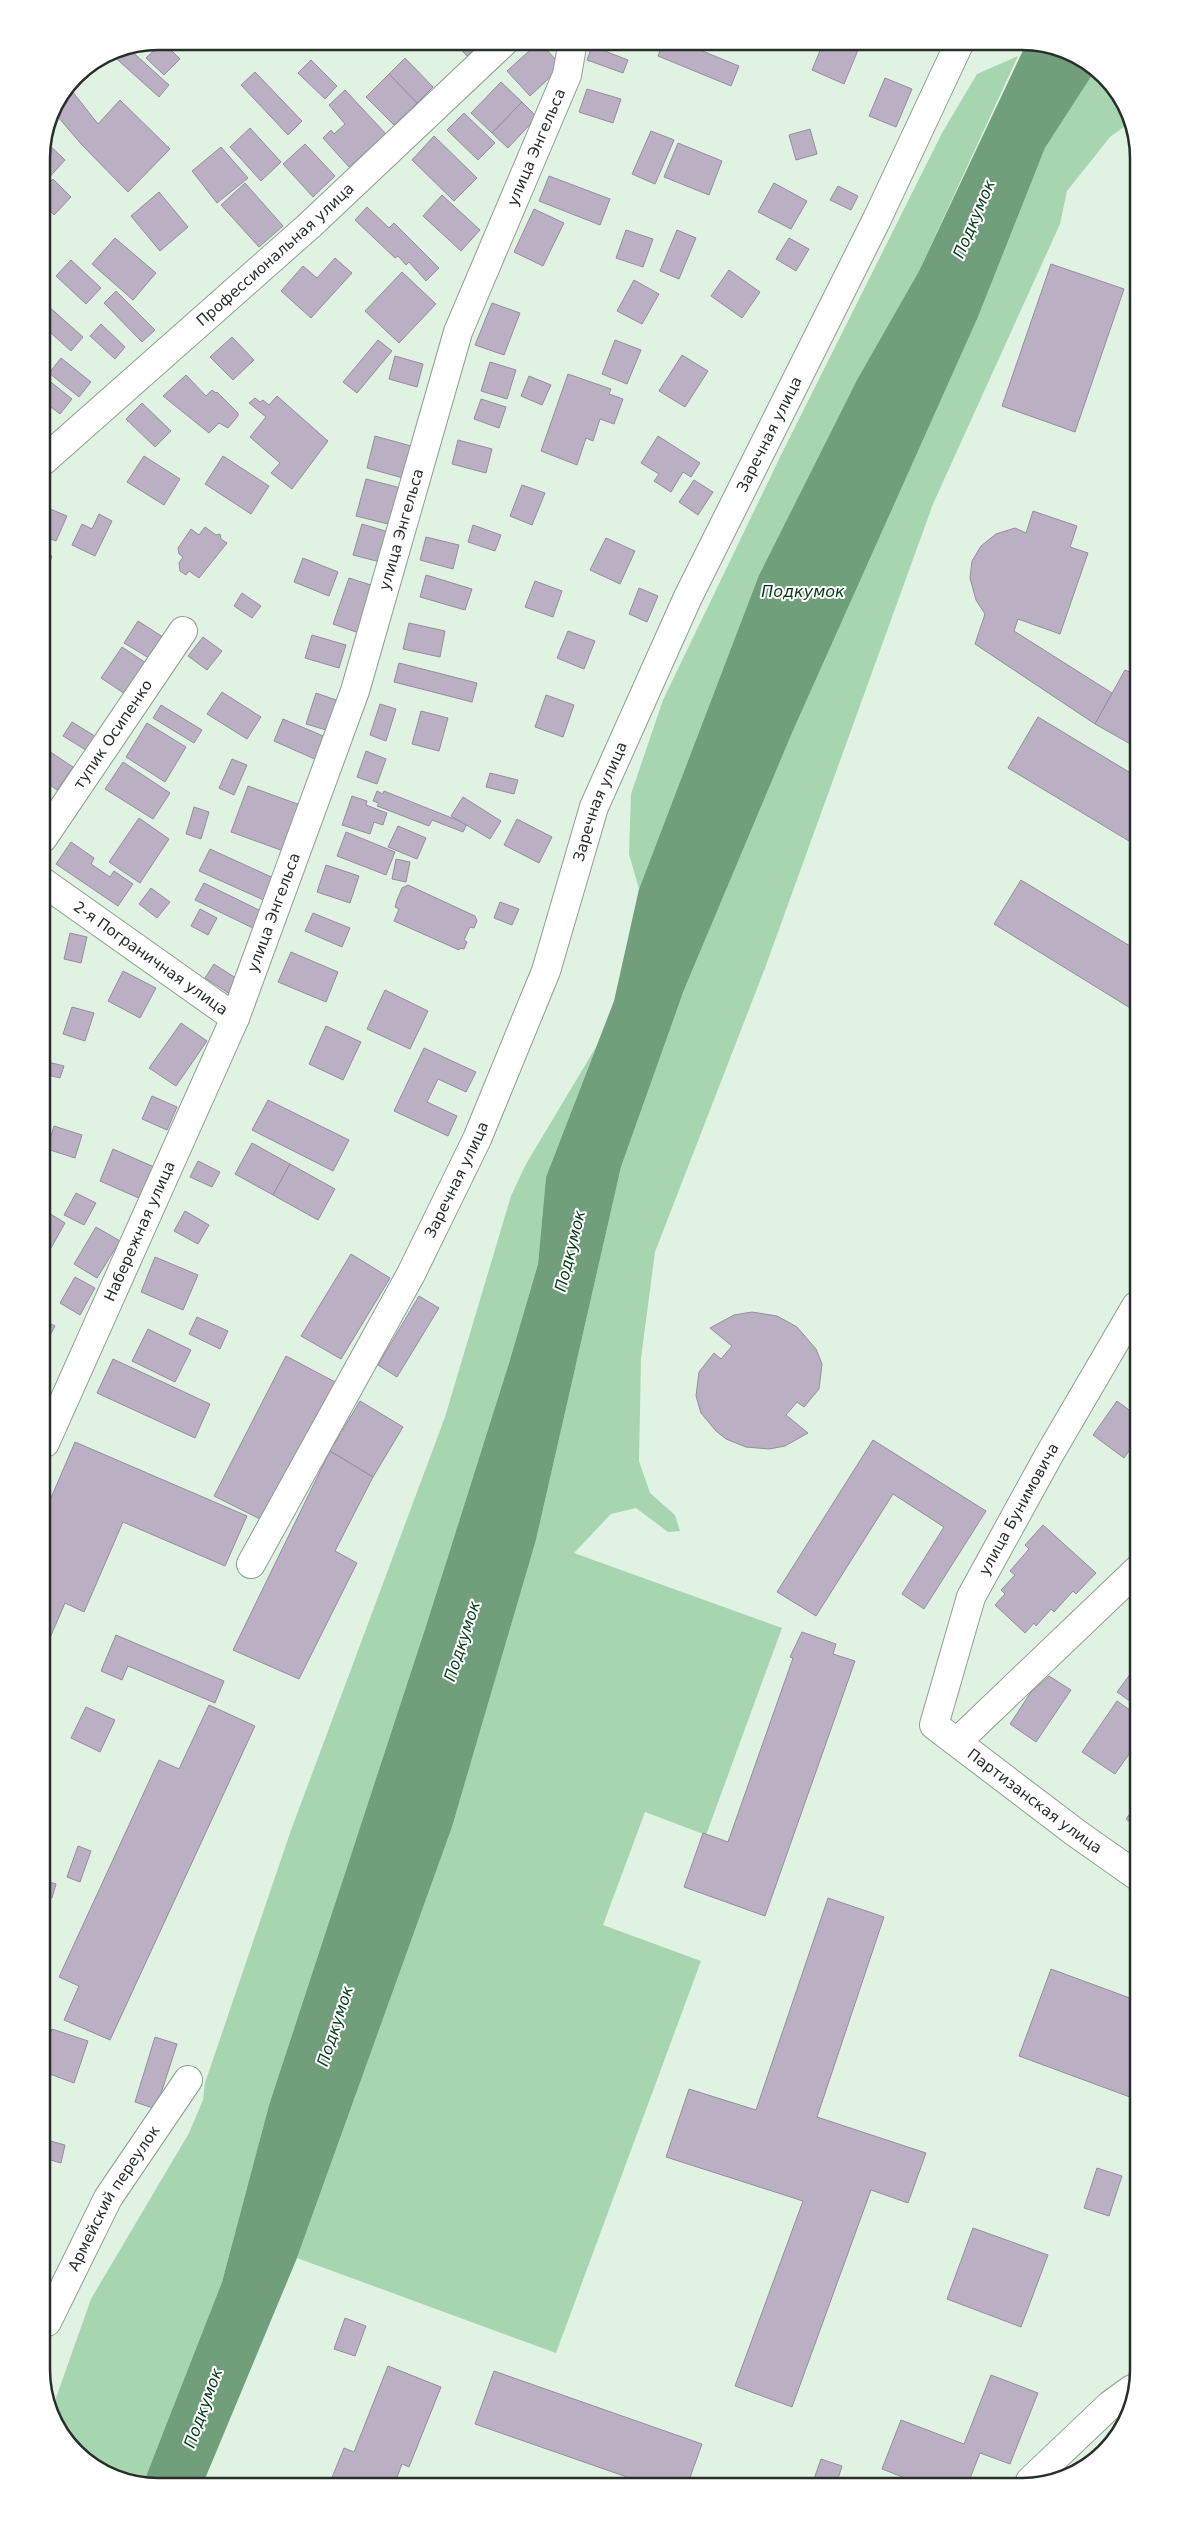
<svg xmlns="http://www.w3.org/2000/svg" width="1180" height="2528" font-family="'DejaVu Sans',sans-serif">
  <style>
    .green { fill: #a7d5af }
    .water { fill: #729f7b }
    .building { fill: #baafc3; stroke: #968c9f }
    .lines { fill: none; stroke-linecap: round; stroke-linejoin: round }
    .minor-casing { stroke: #8c9f8f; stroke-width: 30 }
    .minor { stroke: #fff; stroke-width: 28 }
    .labels { text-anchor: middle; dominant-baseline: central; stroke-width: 4; stroke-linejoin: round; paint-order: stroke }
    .street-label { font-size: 15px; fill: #282f29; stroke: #fff }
    .water-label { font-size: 16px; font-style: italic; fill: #043b17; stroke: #fff }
    .rim { fill: none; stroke: #282f29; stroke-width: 2.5 }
  </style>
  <rect width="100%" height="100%" fill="#e0f3e3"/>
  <g class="green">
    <polygon points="1018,56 919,271 858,378 759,575 639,889 629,854 631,794 663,700 782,453 942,133 977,74"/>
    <polygon points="1096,69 1132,121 1110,137 1067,191 1060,224 933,504 765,968 655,1252 641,1358 639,1461 650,1493 675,1515 680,1531 668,1532 636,1508 611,1514 574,1553 782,1628 706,1835 645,1812 603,1925 701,1961 556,2353 297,2258 452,1827 536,1540 621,1167 684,990 792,733 978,317 1045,148"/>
    <polygon points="596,1047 546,1177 538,1264 509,1363 426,1626 269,2105 222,2282 143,2484 87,2463 51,2412 91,2299 189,2133 203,2100 205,2083 290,1833 445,1417 511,1196 526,1164"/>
  </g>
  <polygon class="water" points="1027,42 1093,65 1096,69 1045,148 978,317 792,733 684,990 621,1167 536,1540 452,1827 297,2258 202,2486 150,2486 143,2484 222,2282 269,2105 426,1626 509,1363 538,1264 546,1177 614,1001 639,889 759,575 858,378 919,271"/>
  <g class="building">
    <polygon points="453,41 483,41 467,56"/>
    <polygon points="664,41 698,41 702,44 700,50 739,66 731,86 658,56"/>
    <polygon points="824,41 837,41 858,50 844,84 812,70"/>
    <polygon points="911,41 940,41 937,50"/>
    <polygon points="163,42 180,59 164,75 146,58"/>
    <polygon points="539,42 562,66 530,96 507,71"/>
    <polygon points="592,46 628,60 623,73 587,60"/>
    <polygon points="127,47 169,85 159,97 110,53"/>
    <polygon points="405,58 433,87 417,103 389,74"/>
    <polygon points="311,60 337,86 325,99 298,73"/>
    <polygon points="255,72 302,121 288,135 241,85"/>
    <polygon points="389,74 417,103 394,125 366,97"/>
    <polygon points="885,78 912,89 896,127 869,116"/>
    <polygon points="501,82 522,102 492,133 471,113"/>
    <polygon points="68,86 98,124 120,100 170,149 128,192 82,145 52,110"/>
    <polygon points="587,89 621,99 613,123 579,112"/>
    <polygon points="345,90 386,134 349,167 323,138 331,130 334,134 345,124 329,105"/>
    <polygon points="522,102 537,117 508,148 492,133"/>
    <polygon points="464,113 495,143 478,160 447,130"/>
    <polygon points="250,128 281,162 261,181 230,147"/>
    <polygon points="810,129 817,154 796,160 789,135"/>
    <polygon points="651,131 674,140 655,184 632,174"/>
    <polygon points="434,136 477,178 454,201 412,160"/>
    <polygon points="44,140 65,160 45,182 42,179 41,151"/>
    <polygon points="678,143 722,161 709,195 664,177"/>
    <polygon points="305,144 335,176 313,197 283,164"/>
    <polygon points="221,147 248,178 217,203 192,171"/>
    <polygon points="549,176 610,199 600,225 539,201"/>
    <polygon points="53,179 71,197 54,215 42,203 42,191"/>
    <polygon points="245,183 283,226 259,247 221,205"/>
    <polygon points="774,183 807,201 791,229 758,212"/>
    <polygon points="838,186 858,196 851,210 830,200"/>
    <polygon points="159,192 188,227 160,251 131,216"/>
    <polygon points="442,195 480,230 461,251 423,216"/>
    <polygon points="367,207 389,228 394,223 439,268 426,281 409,262 406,265 398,256 395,258 355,220"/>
    <polygon points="534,209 564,223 543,266 514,252"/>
    <polygon points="626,230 653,239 643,267 616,258"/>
    <polygon points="677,230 696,238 679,279 660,271"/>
    <polygon points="115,238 156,273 133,300 92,264"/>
    <polygon points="789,238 809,249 796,271 776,259"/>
    <polygon points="335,258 352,273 311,318 281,291 303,266 317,278"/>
    <polygon points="71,260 101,288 86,304 56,276"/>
    <polygon points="1051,264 1124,289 1075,432 1002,406"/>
    <polygon points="729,270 760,292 742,318 711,296"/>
    <polygon points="402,272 436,304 399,343 365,311"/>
    <polygon points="634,280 659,294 642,324 617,311"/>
    <polygon points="116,291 155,330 142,342 104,303"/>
    <polygon points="492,303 520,313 504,355 475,345"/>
    <polygon points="47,305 83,337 71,351 42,325 42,310"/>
    <polygon points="101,324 125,347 115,359 90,336"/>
    <polygon points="232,337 254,360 233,380 210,357"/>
    <polygon points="378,340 392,351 357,393 343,382"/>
    <polygon points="615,340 641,350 627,384 602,374"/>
    <polygon points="682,355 708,371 685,407 659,391"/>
    <polygon points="395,356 423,364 417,387 389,379"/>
    <polygon points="61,358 91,382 79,397 49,373"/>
    <polygon points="490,362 516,370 507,399 481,391"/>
    <polygon points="568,374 611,389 609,394 623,399 614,424 600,419 593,441 586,438 577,465 541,451"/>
    <polygon points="42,375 72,399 60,414 42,400"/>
    <polygon points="186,375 206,396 212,390 216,393 217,392 238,413 238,416 228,428 219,423 209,433 163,396"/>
    <polygon points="529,376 551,385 542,405 521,396"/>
    <polygon points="277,396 328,441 292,489 271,473 280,463 250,437 266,417 249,403 255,398 260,402 263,400 269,405"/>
    <polygon points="481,399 506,407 499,428 474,419"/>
    <polygon points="142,403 171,431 155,447 126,419"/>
    <polygon points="42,413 48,418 42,425"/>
    <polygon points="375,436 411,446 403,478 367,468"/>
    <polygon points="658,436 700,463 691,477 683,472 671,492 654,481 659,474 641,463"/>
    <polygon points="458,440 492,449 486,473 452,464"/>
    <polygon points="144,456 180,479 164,505 127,482"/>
    <polygon points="223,456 269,486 251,514 205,484"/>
    <polygon points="366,479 401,488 392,525 356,516"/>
    <polygon points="694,480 713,492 698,515 679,502"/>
    <polygon points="522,485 545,493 532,525 510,516"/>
    <polygon points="43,506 67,516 56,541 43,536"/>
    <polygon points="1033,511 1077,526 1070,547 1088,553 1060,634 1018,619 1014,631 1112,693 1095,724 975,644 985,614 976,600 970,578 972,561 981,546 996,534 1015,528 1026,533"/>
    <polygon points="99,514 112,521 95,556 72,545 82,524 92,529"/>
    <polygon points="362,524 392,533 384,563 353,555"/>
    <polygon points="473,525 501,535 495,551 468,542"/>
    <polygon points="205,527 216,535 220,534 221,539 227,543 199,578 189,571 186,575 180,571 179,563 183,557 179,554 178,548 191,529 199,535"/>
    <polygon points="426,537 459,545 453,569 420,560"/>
    <polygon points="606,538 635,551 620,584 590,570"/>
    <polygon points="43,552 52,556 49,565 43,563"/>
    <polygon points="303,558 338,572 329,596 294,582"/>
    <polygon points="426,575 472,589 465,610 420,597"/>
    <polygon points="349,578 377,587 362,634 333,624"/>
    <polygon points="535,581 562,591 553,617 525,607"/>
    <polygon points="639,588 658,596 647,622 629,614"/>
    <polygon points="242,593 261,606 252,618 234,606"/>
    <polygon points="138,621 163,637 149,658 124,643"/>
    <polygon points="409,623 445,631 440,657 403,649"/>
    <polygon points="568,631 595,641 584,669 557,658"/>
    <polygon points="312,635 346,645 339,668 305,658"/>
    <polygon points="203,637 222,651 207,670 188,656"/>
    <polygon points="43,638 49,641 43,654"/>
    <polygon points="122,647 146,663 125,694 101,678"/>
    <polygon points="399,663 477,683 472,702 394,682"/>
    <polygon points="1125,670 1134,674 1134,746 1095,724"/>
    <polygon points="222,692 261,717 247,739 207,714"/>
    <polygon points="316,693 342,702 333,732 306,724"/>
    <polygon points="546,695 574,705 563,737 535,727"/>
    <polygon points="380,704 396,709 386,741 370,735"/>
    <polygon points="161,705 202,730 194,743 153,718"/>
    <polygon points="421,711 448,718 439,751 412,744"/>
    <polygon points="1038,717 1134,775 1134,844 1008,768"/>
    <polygon points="283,719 328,738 319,761 274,741"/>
    <polygon points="72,722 98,738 89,752 63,736"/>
    <polygon points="147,723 186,747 165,782 126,757"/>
    <polygon points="43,747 73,767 57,790 43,780"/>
    <polygon points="366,751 386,759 377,784 357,777"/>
    <polygon points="232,759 247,765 234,795 219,788"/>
    <polygon points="123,762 170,793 153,819 105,789"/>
    <polygon points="490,773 518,780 514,794 486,787"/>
    <polygon points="248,786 303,806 286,852 231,832"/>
    <polygon points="377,791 383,794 384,791 467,824 463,832 432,820 429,826 377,806 379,803 373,801"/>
    <polygon points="352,796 367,801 366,805 387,813 383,825 374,822 370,834 342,825"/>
    <polygon points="463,797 501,821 490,839 451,816"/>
    <polygon points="194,807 209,812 201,839 186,834"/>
    <polygon points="139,818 169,839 140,883 109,862"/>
    <polygon points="517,819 552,837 539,863 504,845"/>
    <polygon points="398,826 426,838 417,859 388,847"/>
    <polygon points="346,832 395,852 386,875 337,856"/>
    <polygon points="71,842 94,858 91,864 110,877 114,871 133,884 118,906 56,864"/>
    <polygon points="210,849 278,880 268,902 199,871"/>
    <polygon points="396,859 410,862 406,882 392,879"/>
    <polygon points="326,865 359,876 350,903 317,892"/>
    <polygon points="1021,880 1135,949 1135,1011 994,924"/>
    <polygon points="204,883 265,913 257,930 195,900"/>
    <polygon points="408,885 475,916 477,921 474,928 470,927 464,940 467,942 464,949 460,948 459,950 394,921 399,909 395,907 397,900 402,888"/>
    <polygon points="151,888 170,902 157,918 139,904"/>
    <polygon points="500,902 519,909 512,925 494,918"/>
    <polygon points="200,909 217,918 208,935 191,926"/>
    <polygon points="313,913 350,928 342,947 305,931"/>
    <polygon points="70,933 87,937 81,963 64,959"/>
    <polygon points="291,952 338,972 326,1002 278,982"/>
    <polygon points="214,964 242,982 233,996 205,978"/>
    <polygon points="123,971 156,988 140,1018 108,1001"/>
    <polygon points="385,990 428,1011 410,1049 367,1029"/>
    <polygon points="72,1007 94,1013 85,1041 63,1034"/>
    <polygon points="181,1023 207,1041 176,1086 149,1068"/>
    <polygon points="326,1026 361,1042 343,1080 309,1064"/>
    <polygon points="424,1048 476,1072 466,1092 438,1079 427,1102 457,1116 448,1136 394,1111"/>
    <polygon points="44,1061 64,1066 60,1078 44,1074"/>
    <polygon points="152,1096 177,1107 167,1130 142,1119"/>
    <polygon points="268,1100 349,1140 333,1171 252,1130"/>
    <polygon points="54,1126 82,1135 75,1158 47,1149"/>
    <polygon points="252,1143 290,1164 273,1195 235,1174"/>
    <polygon points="113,1149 154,1167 141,1199 100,1181"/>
    <polygon points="198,1161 220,1172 212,1187 190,1177"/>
    <polygon points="290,1164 335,1189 318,1220 273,1195"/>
    <polygon points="76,1193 96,1203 84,1225 64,1215"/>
    <polygon points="44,1210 65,1223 47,1255 44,1254"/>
    <polygon points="185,1211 209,1225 198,1244 174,1231"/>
    <polygon points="96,1227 120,1241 97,1278 74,1264"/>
    <polygon points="351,1254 390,1278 341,1359 301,1336"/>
    <polygon points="155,1257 198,1275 183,1310 141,1292"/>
    <polygon points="75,1277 95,1288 80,1315 60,1303"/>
    <polygon points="419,1296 439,1308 397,1377 378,1365"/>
    <polygon points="752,1312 777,1316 797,1327 816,1349 822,1364 819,1389 804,1407 797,1402 786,1415 808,1433 785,1446 769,1449 746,1447 726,1439 716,1431 701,1413 696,1396 699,1372 714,1353 721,1359 732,1346 710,1328 734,1315"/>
    <polygon points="197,1317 228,1331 220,1349 189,1334"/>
    <polygon points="45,1321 55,1326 45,1345"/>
    <polygon points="148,1329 191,1350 175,1382 132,1361"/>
    <polygon points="286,1356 339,1384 268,1523 214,1496"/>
    <polygon points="113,1359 210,1404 195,1438 97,1393"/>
    <polygon points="360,1401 403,1427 373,1477 330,1451"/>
    <polygon points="1117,1401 1136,1415 1136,1441 1124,1458 1093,1435"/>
    <polygon points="873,1440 986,1511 924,1609 902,1594 944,1527 893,1494 816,1616 777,1592"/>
    <polygon points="75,1442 247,1516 225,1566 123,1522 84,1612 65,1603 46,1647 45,1512"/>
    <polygon points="330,1451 373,1477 335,1551 357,1563 299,1679 233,1650"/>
    <polygon points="1043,1525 1096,1573 1076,1594 1073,1591 1054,1612 1051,1609 1036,1626 1034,1623 1025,1633 995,1605 1005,1594 1001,1590 1015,1575 1010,1571 1029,1549 1025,1545"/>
    <polygon points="1137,1615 1137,1628 1131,1623"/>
    <polygon points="802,1632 836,1644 833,1654 855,1661 765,1916 684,1887 703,1833 728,1842 793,1658 790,1657"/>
    <polygon points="116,1635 224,1681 215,1703 128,1666 122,1680 101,1671"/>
    <polygon points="1137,1665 1137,1706 1117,1692"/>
    <polygon points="1049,1676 1071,1690 1036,1742 1010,1724 1031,1692"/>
    <polygon points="1117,1701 1137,1715 1137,1743 1115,1774 1082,1752"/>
    <polygon points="209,1705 255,1726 110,2040 64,2020 79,1986 59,1977 159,1760 179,1769"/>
    <polygon points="86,1707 115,1720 100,1752 71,1738"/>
    <polygon points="1137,1804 1137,1827 1126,1819"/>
    <polygon points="78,1846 91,1851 80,1882 67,1877"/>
    <polygon points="46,1881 56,1884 52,1898 46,1897"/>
    <polygon points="828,1898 884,1917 817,2117 926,2153 908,2203 871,2190 792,2407 735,2386 803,2201 666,2157 689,2089 756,2110"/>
    <polygon points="1051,1969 1138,2001 1138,2100 1019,2056"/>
    <polygon points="52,2029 88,2041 74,2083 47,2073 47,2043"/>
    <polygon points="155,2037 177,2044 156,2109 135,2102"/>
    <polygon points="47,2140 65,2145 61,2163 47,2159"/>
    <polygon points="1097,2168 1122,2176 1109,2216 1084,2208"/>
    <polygon points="973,2228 1048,2255 1021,2327 947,2299"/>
    <polygon points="345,2318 366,2326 355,2356 334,2349"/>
    <polygon points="388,2366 441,2387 409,2467 402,2464 394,2485 329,2485 344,2448 354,2452"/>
    <polygon points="494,2371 702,2444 688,2483 644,2483 475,2424"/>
    <polygon points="991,2375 1038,2393 1010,2464 980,2453 969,2481 913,2481 882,2469 901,2420 964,2444"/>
    <polygon points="821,2459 842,2466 837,2482 823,2482 814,2479"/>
  </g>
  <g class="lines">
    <defs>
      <g id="minor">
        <path id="s1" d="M42 462 310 225 505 41"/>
        <path id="s2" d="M43 838 183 631"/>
        <path id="s3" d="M43 882 235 1018"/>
        <path id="s4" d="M1136 1306 1049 1455 971 1597 934 1725 1076 1833 1137 1876"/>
        <path id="s5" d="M45 1443 235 1018 355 691 458 332 567 75 573 41"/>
        <path id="s6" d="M251 1564 411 1274 477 1139 546 971 594 807 688 597 877 219 960 42"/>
        <polyline points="957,1742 1137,1570"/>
        <path id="s7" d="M47 2322 108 2198 188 2080"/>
        <polyline points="1030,2481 1110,2405 1132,2389"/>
      </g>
    </defs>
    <use href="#minor" class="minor-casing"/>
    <use href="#minor" class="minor"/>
  </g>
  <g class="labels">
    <g class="street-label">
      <text stroke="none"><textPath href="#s5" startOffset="1388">улица Энгельса</textPath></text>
      <text stroke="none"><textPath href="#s1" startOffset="312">Профессиональная улица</textPath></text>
      <text stroke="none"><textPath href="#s6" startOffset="1246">Заречная улица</textPath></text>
      <text stroke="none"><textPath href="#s5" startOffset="982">улица Энгельса</textPath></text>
      <text stroke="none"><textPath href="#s2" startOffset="125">тупик Осипенко</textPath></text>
      <text stroke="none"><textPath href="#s6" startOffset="841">Заречная улица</textPath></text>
      <text stroke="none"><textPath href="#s5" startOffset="578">улица Энгельса</textPath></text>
      <text stroke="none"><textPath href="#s3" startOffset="132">2-я Пограничная улица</textPath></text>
      <text stroke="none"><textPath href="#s6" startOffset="436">Заречная улица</textPath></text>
      <text stroke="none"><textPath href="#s5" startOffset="232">Набережная улица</textPath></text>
      <text transform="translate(1019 1509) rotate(-61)">улица Бунимовича</text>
      <text stroke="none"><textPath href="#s4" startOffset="594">Партизанская улица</textPath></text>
      <text stroke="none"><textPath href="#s7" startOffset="141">Армейский переулок</textPath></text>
    </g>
    <g class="water-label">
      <text transform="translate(974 219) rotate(-67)">Подкумок</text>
      <text x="803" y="591">Подкумок</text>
      <text transform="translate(570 1251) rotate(-76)">Подкумок</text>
      <text transform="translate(462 1641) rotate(-72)">Подкумок</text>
      <text transform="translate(335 2026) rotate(-72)">Подкумок</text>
      <text transform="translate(203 2408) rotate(-70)">Подкумок</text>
    </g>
  </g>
  <path d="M0 0H1180V2528H0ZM158 50H1022A108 108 0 0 1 1130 158V2370A108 108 0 0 1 1022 2478H158A108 108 0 0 1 50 2370V158A108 108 0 0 1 158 50Z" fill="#fff" fill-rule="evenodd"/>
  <path class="rim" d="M158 50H1022A108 108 0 0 1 1130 158V2370A108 108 0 0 1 1022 2478H158A108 108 0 0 1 50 2370V158A108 108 0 0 1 158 50Z"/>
</svg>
